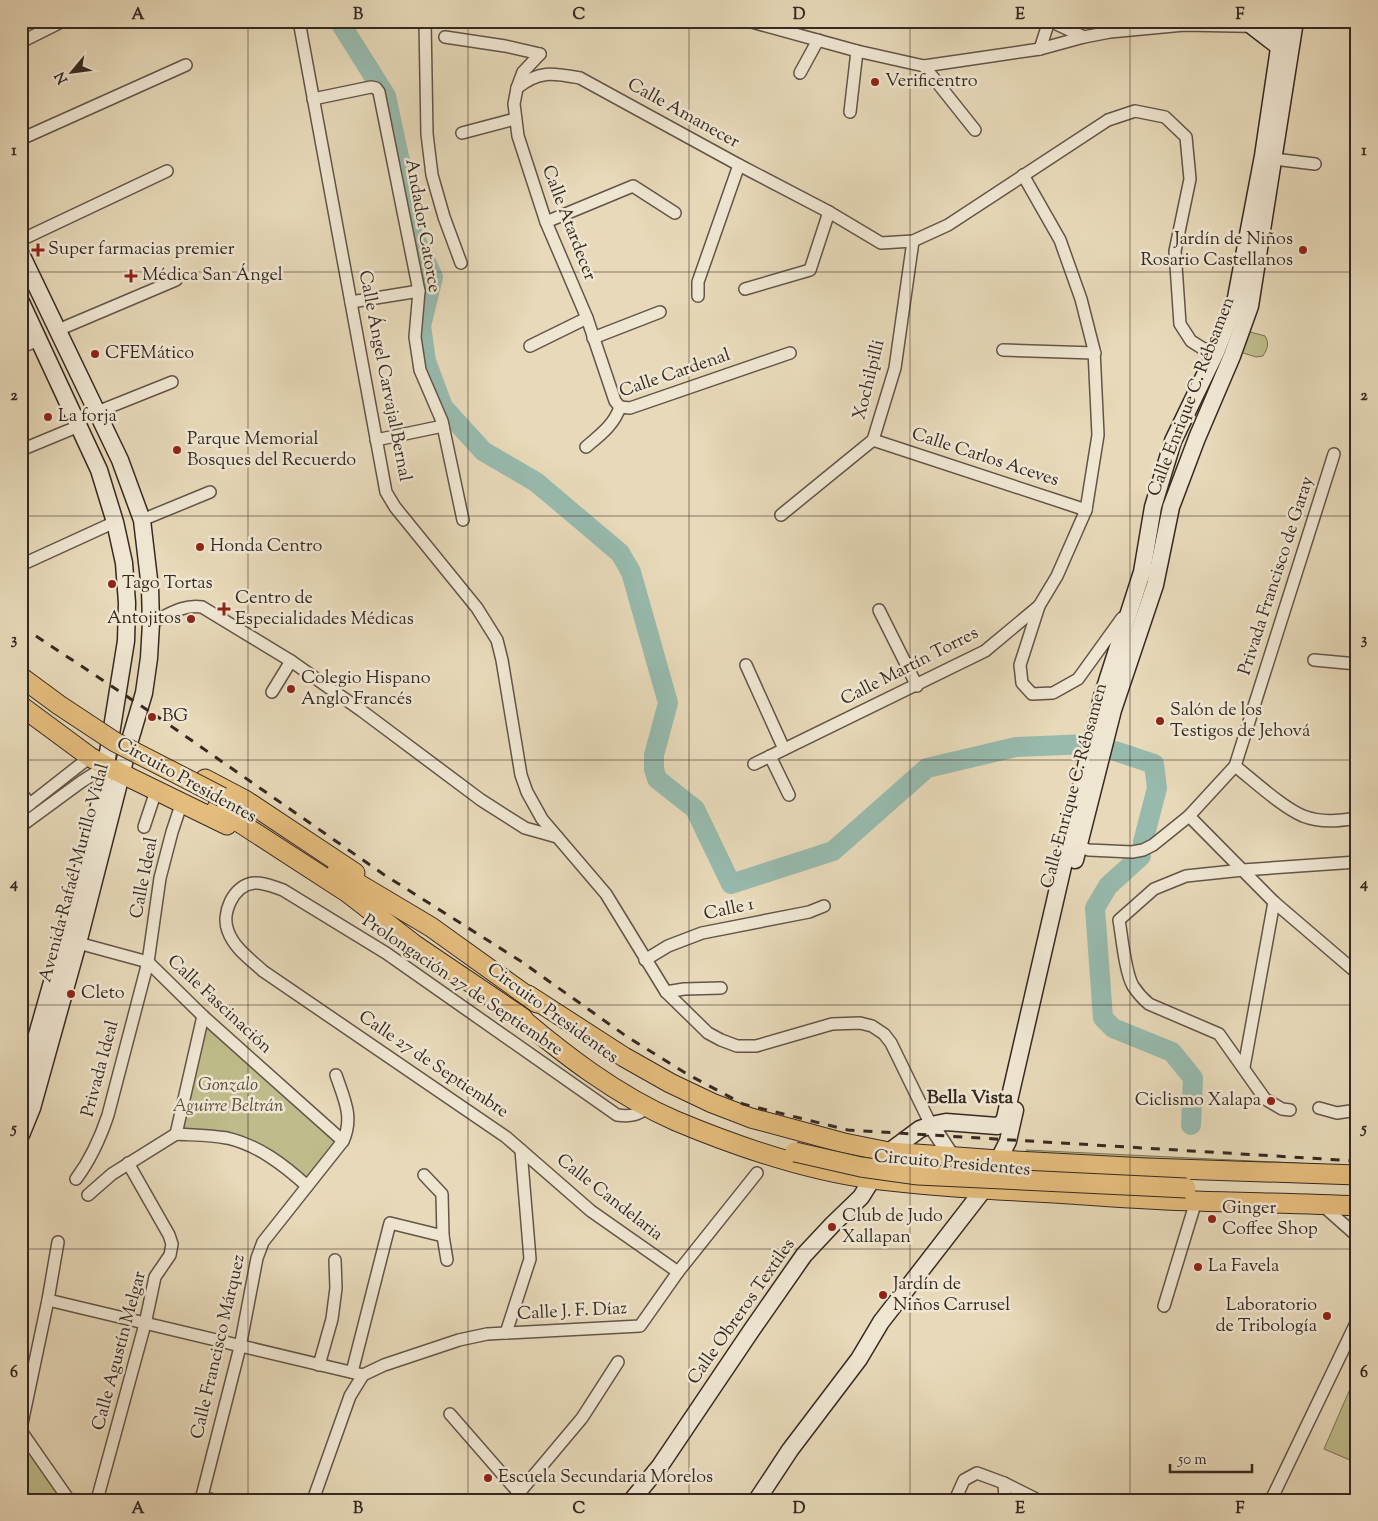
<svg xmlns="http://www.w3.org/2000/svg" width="1378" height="1521" font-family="'Sorts Mill Goudy',serif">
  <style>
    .green { fill: #bebc8a; stroke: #7a7256 }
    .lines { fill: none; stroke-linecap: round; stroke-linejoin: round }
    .river { stroke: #97baad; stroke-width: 20 }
    .minor-casing { stroke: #625548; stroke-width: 14 }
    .tertiary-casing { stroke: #625548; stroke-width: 18 }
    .secondary-casing { stroke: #362922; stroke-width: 19 }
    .primary-casing { stroke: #362922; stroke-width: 21 }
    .minor { stroke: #efe6d2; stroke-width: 11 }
    .tertiary { stroke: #efe6d2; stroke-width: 15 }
    .secondary { stroke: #efe6d2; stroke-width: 16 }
    .primary { stroke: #e4bc7c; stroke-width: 19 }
    .rail { stroke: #362922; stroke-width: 3; stroke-dasharray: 9 9; stroke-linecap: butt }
    .primary-bridge-casing { stroke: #362922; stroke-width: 21; stroke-linecap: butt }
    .primary-bridge { stroke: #e4bc7c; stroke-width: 19 }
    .grid { fill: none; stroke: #362922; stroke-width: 1; stroke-opacity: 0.55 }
    .poi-dot { fill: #8f2418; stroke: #efe6d2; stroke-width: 2 }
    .labels { text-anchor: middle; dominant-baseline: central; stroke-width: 5; stroke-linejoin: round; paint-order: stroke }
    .poi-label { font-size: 18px; fill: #362922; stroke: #efe6d2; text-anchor: start }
    .street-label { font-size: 18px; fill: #362922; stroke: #efe6d2 }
    .park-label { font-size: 18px; font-style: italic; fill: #584e3c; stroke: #efe6d2 }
    .neighbourhood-label { font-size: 19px; font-weight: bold; fill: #362922; stroke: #efe6d2 }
    .neatline { fill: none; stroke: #362922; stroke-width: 2 }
    .grid-label { font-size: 16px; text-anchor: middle; font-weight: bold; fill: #362922 }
  </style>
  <rect width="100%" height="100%" fill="#e7d9b9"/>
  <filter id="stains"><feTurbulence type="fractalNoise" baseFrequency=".004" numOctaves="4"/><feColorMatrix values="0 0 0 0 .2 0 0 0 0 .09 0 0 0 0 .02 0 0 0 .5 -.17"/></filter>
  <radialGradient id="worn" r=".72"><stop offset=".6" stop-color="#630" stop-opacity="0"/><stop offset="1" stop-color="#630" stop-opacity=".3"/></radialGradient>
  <g class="green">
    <path d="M1247 331 1265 336C1270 344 1267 349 1263 356L1256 357 1240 352Z"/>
    <polygon points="203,1016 343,1141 307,1186 257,1149 176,1134"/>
    <polygon points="1026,1150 1357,1166 1357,1173 1031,1154"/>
    <polygon points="1350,1389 1357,1392 1357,1463 1324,1449"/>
    <polygon points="21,1442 63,1500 21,1500"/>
  </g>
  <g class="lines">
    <g class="river">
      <polyline points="339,21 386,96 400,161 411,230 433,277 421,326 426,361 443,407 483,451 536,482 620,553 631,572 668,703 654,755 654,769 657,779 695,809 731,884 833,851 927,768 1016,747 1088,744"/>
      <polyline points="1115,751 1154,764 1157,788 1143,842"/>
      <polyline points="1141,856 1108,886 1095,908 1103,1018 1113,1028 1172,1052 1193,1078 1191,1125"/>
    </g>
    <defs>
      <g id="minor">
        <polyline points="299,21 386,492 395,507 477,608 497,640 502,660 521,775 527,792 542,819 606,894 666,992 708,1033 721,1040 737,1046 756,1046 832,1024 860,1023 872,1026 884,1034 891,1043 931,1125"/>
        <polyline points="425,21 427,134 432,175 444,217 461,263"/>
        <polyline points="748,21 857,51 924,66 1040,49 1084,37 1110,32 1184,25 1282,27 1288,23"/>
        <polyline points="1050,21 1084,37"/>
        <polyline points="445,37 505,46 540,54"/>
        <polyline points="21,42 63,21"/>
        <polyline points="1040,49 1049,21"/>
        <polyline points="540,54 523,72 517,88 514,104 518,136 546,222 587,318 615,401 620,407"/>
        <polyline points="924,66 975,130"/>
        <polyline points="800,73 818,40"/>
        <path d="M517 88C539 70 553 73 580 78L739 165 829 212 881 243 913 241 948 225 1108 120 1135 111 1165 117 1186 137 1190 179 1175 251 1180 324 1191 341 1202 348 1216 352"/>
        <polyline points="313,99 371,87 376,88 379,92 419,291 415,337 420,370 442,421 463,520"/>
        <polyline points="850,112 857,51"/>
        <polyline points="462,133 515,119"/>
        <polyline points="21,139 186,65"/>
        <polyline points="1274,159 1315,164"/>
        <polyline points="546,222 633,186 675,213"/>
        <polyline points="21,240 167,171"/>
        <polyline points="745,289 810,270 829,212"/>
        <polyline points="698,296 698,282 739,165"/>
        <polyline points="351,302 419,291"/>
        <polyline points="58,330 176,280"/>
        <polyline points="593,338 660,312"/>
        <polyline points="530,346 587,318"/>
        <polyline points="21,347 39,340"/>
        <polyline points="1003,350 1095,353"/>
        <polyline points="97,412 172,382"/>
        <polyline points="376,440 443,426"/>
        <polyline points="873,440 1086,510"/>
        <path d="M586 447C600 435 614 425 620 407L630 408 790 353"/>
        <polyline points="21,450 79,426"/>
        <polyline points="781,515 873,440 895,368 913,241"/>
        <polyline points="142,520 210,492"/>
        <polyline points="21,565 115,522"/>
        <polyline points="1039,606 1020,665 1022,683 1032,694 1053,693 1078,679 1122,618 1126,618"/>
        <polyline points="879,610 917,686"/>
        <path d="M151 623C168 615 183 604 202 607L291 661 362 711 481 800 525 828 557 837"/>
        <polyline points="1314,660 1357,664"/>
        <polyline points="746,665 784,749"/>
        <polyline points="272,692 291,661"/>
        <polyline points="770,756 789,795"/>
        <polyline points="754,764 985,651 1039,606 1057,576 1086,510 1098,435 1094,350 1081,299 1060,240 1023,175"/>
        <path d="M1235 766C1254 781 1282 807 1303 816 1321 823 1339 821 1357 818"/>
        <polyline points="21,793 30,804"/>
        <polyline points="21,811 90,757"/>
        <polyline points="1189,816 1274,902 1357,973"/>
        <polyline points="21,826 81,782 106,766"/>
        <polyline points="144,827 156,791"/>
        <polyline points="1071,845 1089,850 1132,852 1143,850 1153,845 1189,816 1235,766 1334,454"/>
        <polyline points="78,943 148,962 203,1016 343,1141"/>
        <polyline points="645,960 668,946 702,933 809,912 824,906"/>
        <polyline points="666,992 684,989 721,988"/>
        <polyline points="1244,1067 1274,902"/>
        <path d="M648 1107C638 1115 631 1117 617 1115L386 953 283 890C274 887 264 882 254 883 233 885 221 914 228 931 234 948 250 959 263 971L506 1137 591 1211 678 1272"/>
        <polyline points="1319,1108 1337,1113 1357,1110"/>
        <path d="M1290 1110 1282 1109 1265 1099 1219 1034 1149 1004C1143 999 1137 992 1133 986 1125 972 1122 937 1119 920L1154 889 1186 876 1243 870 1357 862"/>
        <path d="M176 1134C193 1135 211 1135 227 1138 258 1145 284 1165 307 1186"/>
        <polyline points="176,1134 203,1016"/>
        <polyline points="424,1175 442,1194 443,1236 447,1260"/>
        <path d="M76 1179C91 1159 100 1139 108 1115L148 962 160 878 172 832 182 802"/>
        <polyline points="88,1195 112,1174 176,1134"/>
        <polyline points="1322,1205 1357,1236"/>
        <polyline points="48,1300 363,1375"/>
        <polyline points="1164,1306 1196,1201"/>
        <polyline points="506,1333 530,1259 521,1150"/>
        <polyline points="319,1365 332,1319 336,1288 335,1260"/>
        <polyline points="352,1372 390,1223 443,1236"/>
        <polyline points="450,1414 525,1500"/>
        <polyline points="21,1428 48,1300 58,1242"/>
        <polyline points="21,1431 69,1500"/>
        <polyline points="1004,1483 1005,1500"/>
        <polyline points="519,1493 582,1418 618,1362"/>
        <polyline points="201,1497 214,1500"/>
        <polyline points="97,1500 145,1324 155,1277 170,1255 172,1244 169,1235 128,1163"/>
        <path d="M201 1500 240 1347 257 1258 263 1242 343 1141C354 1117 344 1099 336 1075"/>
        <polyline points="313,1500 350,1396 363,1375 384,1365 459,1340 487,1334 640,1326 678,1272 757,1173"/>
        <polyline points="955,1500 964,1480 977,1473 1004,1483 1038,1500"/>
        <polyline points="1271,1500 1357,1321"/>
      </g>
      <polyline id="tertiary" points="931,1125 952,1157"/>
      <g id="secondary">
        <polyline points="1255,21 1252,26 1278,46"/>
        <polyline points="21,254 120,460 142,520 150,588 151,623 149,658 144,693 130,740 78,943 32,1108 21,1135"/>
        <polyline points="21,302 99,470 115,522 124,563 127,603 126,641 100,802 64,940 21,1091"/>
        <polyline points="1075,860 1113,710 1155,585 1171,507 1197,438 1232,356 1250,306 1295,21"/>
        <polyline points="632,1500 660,1466 751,1331 804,1255 833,1224 861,1197 889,1152 920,1129 931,1125 946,1122 997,1126 1002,1124 1005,1118 1102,697 1142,572 1153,507 1173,441 1216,352 1235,303 1263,156 1283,21"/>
        <polyline points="757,1500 790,1450 859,1359 881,1322 984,1189 1008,1141 1015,1110"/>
      </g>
      <g id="primary">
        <polyline points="21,706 90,757 106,766 227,825"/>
        <polyline points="205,779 245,800 355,873"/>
        <polyline points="217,808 348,893 415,945 523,1018"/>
        <polyline points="337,871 431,927 537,1003"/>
        <polyline points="528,995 624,1057 670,1083 712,1103 751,1118 844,1143 889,1152 998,1160 1147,1168 1357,1175"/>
        <path d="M514 1012C563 1054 616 1095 676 1121 738 1147 805 1170 872 1179 932 1186 993 1190 1054 1193 1102 1196 1149 1200 1196 1201 1250 1203 1303 1203 1357 1206"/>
      </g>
    </defs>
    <use href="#minor" class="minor-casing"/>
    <use href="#tertiary" class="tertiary-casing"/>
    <use href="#secondary" class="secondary-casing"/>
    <use href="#primary" class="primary-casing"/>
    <use href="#minor" class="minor"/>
    <use href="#tertiary" class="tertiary"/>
    <use href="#secondary" class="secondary"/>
    <use href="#primary" class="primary"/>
    <polyline class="rail" points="21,626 158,717 383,874 522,962 626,1036 687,1074 743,1104 848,1130 1357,1161"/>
    <defs>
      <g id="primary-bridge">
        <polyline points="21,677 59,705 115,742 222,797"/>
        <polyline points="795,1152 861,1167 918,1175 1186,1188"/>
      </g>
    </defs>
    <use href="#primary-bridge" class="primary-bridge-casing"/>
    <use href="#primary-bridge" class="primary-bridge"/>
  </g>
  <path class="grid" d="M248 21V1500M468 21V1500M689 21V1500M910 21V1500M1130 21V1500M21 272H1357M21 516H1357M21 760H1357M21 1005H1357M21 1249H1357"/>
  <g class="poi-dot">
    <circle cx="875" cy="82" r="5"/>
    <path d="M35.5 242.5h5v5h5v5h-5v5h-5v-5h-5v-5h5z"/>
    <circle cx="1303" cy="250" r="5"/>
    <path d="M128.5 268.5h5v5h5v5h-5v5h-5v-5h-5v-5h5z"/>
    <circle cx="95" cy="354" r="5"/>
    <circle cx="48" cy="417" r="5"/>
    <circle cx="177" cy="450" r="5"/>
    <circle cx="200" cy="547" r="5"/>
    <circle cx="112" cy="584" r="5"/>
    <path d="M221.5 601.5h5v5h5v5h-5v5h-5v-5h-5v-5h5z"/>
    <circle cx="191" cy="619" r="5"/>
    <circle cx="291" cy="689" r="5"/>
    <circle cx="152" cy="717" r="5"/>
    <circle cx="1160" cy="721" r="5"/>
    <circle cx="71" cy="994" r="5"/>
    <circle cx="1271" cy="1101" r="5"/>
    <circle cx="1212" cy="1219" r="5"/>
    <circle cx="832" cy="1227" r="5"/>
    <circle cx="1198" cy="1267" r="5"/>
    <circle cx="883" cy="1295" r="5"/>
    <circle cx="1327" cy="1316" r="5"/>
    <circle cx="488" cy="1478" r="5"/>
  </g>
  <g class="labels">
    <g class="poi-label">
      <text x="885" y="82">Verificentro</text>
      <text x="1293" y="240" text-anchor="end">Jardín de Niños<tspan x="1293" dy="21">Rosario Castellanos</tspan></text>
      <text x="48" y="250">Super farmacias premier</text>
      <text x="142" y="276">Médica San Ángel</text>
      <text x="105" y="354">CFEMático</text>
      <text x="58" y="417">La forja</text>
      <text x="187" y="440">Parque Memorial<tspan x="187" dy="21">Bosques del Recuerdo</tspan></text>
      <text x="210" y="547">Honda Centro</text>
      <text x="122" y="584">Tago Tortas</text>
      <text x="235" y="599">Centro de<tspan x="235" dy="21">Especialidades Médicas</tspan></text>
      <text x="181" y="619" text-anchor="end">Antojitos</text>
      <text x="301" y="679">Colegio Hispano<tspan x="301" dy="21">Anglo Francés</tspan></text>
      <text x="1170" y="711">Salón de los<tspan x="1170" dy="21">Testigos de Jehová</tspan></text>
      <text x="162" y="717">BG</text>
      <text x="81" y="994">Cleto</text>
      <text x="1261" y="1101" text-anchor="end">Ciclismo Xalapa</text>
      <text x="1222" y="1209">Ginger<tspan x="1222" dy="21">Coffee Shop</tspan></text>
      <text x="842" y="1217">Club de Judo<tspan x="842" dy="21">Xallapan</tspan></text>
      <text x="1208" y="1267">La Favela</text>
      <text x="893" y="1285">Jardín de<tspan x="893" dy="21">Niños Carrusel</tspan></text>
      <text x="1317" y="1306" text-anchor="end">Laboratorio<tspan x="1317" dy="21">de Tribología</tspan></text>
      <text x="498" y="1478">Escuela Secundaria Morelos</text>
    </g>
    <g class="street-label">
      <text transform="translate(683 114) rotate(29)">Calle Amanecer</text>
      <text transform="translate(568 223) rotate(69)">Calle Atardecer</text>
      <text transform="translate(422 226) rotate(80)">Andador Catorce</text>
      <text transform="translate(675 374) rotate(-19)">Calle Cardenal</text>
      <text transform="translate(384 376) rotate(79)">Calle Ángel Carvajal Bernal</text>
      <text transform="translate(870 380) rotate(-76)">Xochilpilli</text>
      <text transform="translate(1192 397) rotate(-69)">Calle Enrique C. Rébsamen</text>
      <text transform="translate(985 458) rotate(18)">Calle Carlos Aceves</text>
      <text transform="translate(1277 576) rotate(-72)">Privada Francisco de Garay</text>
      <text transform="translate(910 667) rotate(-27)">Calle Martín Torres</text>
      <text transform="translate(186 781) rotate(29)">Circuito Presidentes</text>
      <text transform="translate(1075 786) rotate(-75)">Calle Enrique C. Rébsamen</text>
      <text transform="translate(75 873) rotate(-75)">Avenida Rafaél Murillo Vidal</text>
      <text transform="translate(145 878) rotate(-79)">Calle Ideal</text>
      <text transform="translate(729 910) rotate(-12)">Calle 1</text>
      <text transform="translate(462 986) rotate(34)">Prolongación 27 de Septiembre</text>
      <text transform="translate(219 1005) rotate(43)">Calle Fascinación</text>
      <text transform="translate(552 1014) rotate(36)">Circuito Presidentes</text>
      <text transform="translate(433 1065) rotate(34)">Calle 27 de Septiembre</text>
      <text transform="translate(101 1069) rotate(-75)">Privada Ideal</text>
      <text transform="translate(952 1164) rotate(5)">Circuito Presidentes</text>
      <text transform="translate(609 1198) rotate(38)">Calle Candelaria</text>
      <text transform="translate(572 1312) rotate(-3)">Calle J. F. Díaz</text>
      <text transform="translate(742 1312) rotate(-55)">Calle Obreros Textiles</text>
      <text transform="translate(219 1347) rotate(-77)">Calle Francisco Márquez</text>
      <text transform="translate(120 1351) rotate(-75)">Calle Agustín Melgar</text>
    </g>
    <g class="park-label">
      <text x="228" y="1086">Gonzalo<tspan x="228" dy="21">Aguirre Beltrán</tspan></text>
    </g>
    <g class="neighbourhood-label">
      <text x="970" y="1098">Bella Vista</text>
    </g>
  </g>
  <rect width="1378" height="1521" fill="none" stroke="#e7d9b9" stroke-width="55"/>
  <g transform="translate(72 72) rotate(241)" stroke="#efe6d2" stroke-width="4" paint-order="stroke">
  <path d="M0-4L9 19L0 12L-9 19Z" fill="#362922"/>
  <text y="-8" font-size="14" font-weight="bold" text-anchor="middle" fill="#362922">N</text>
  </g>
  <path d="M1170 1464v8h82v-8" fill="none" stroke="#362922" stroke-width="2.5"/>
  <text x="1178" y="1464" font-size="15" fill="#362922" stroke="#efe6d2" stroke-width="4" paint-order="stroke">50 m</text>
  <rect x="28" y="28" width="1322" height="1466" class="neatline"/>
  <g class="grid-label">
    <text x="138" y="19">A</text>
    <text x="358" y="19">B</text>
    <text x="579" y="19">C</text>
    <text x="799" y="19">D</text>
    <text x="1020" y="19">E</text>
    <text x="1240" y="19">F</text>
    <text x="14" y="155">1</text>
    <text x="1364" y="155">1</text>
    <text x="14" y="400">2</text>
    <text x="1364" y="400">2</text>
    <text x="14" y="644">3</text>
    <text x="1364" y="644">3</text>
    <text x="14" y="888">4</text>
    <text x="1364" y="888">4</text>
    <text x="14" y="1133">5</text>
    <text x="1364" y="1133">5</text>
    <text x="14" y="1377">6</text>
    <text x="1364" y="1377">6</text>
    <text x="138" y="1513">A</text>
    <text x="358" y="1513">B</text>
    <text x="579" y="1513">C</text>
    <text x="799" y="1513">D</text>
    <text x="1020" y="1513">E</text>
    <text x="1240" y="1513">F</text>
  </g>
  <rect width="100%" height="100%" filter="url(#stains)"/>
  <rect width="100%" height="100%" fill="url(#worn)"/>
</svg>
